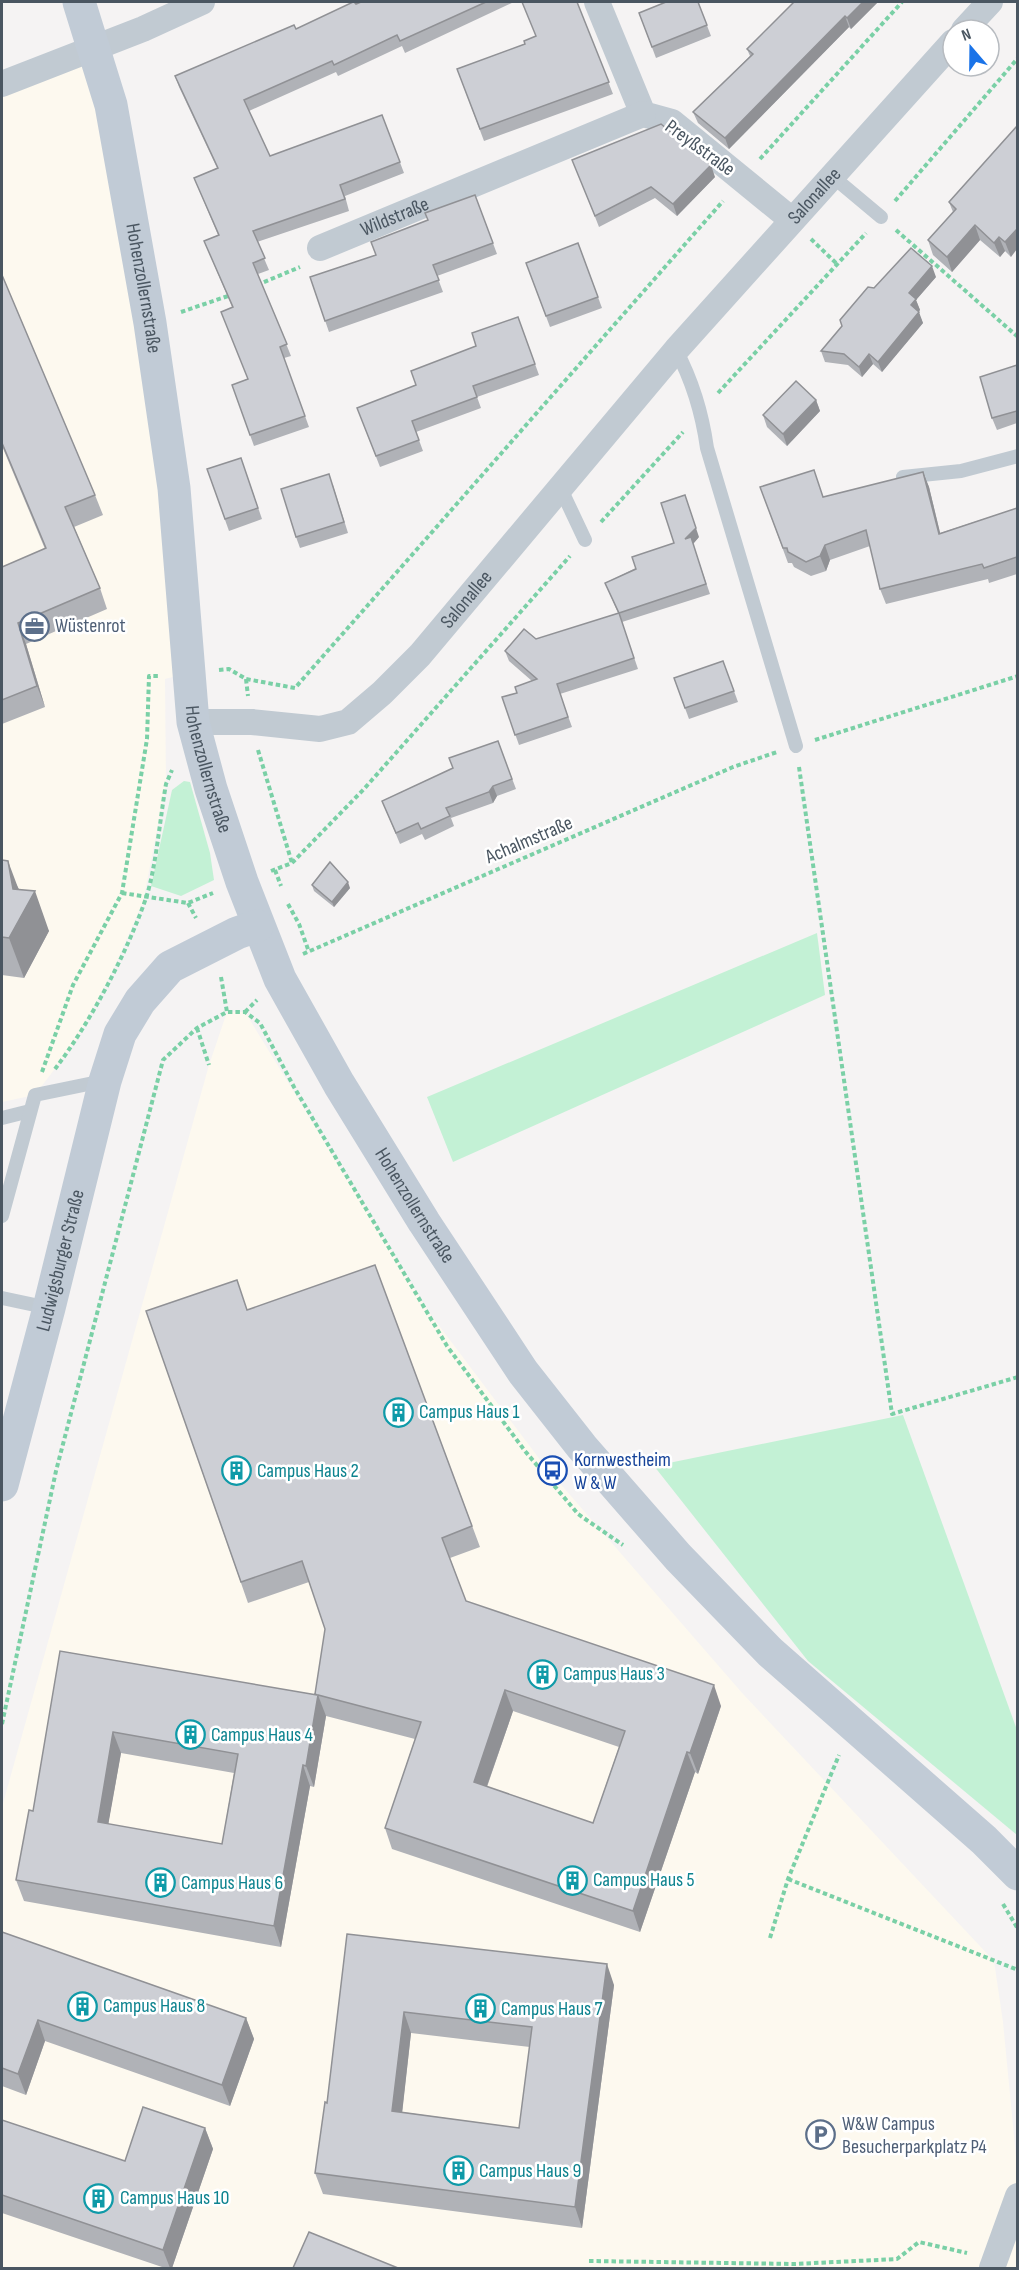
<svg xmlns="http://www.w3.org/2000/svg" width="1019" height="2270" font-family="'Sofia Sans Condensed',sans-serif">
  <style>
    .commercial { fill: #fdf9ef }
    .green { fill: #c3f1d5 }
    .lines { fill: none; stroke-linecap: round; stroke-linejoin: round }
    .path { stroke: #7ad0a6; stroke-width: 4; stroke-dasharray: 4.5 3; stroke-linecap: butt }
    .service { stroke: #c1cad2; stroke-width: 14 }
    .minor { stroke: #c1cad2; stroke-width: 26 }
    .secondary { stroke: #c1cbd6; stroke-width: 33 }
    .wall { fill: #b0b2b7; fill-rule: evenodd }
    .shaded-wall { fill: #909195 }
    .building { fill: #cdcfd5; stroke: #909195; stroke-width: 1.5; fill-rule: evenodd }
    .labels { text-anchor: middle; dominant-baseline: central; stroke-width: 5; stroke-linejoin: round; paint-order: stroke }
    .street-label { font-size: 20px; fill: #4a5661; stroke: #fff }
    .service-label { font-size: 20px; fill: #4e5e75; stroke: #fff; text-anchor: start }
    .culture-label { font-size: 20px; fill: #0d838f; stroke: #fff; text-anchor: start }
    .transit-label { font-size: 20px; fill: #164399; stroke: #fff; text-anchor: start }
  </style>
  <rect width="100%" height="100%" fill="#f5f3f3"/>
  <g class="commercial">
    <polygon points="94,47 188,673 165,679 166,784 143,902 114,968 76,1041 35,1095 2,1102 2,84"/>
    <polygon points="227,1012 245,1012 428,1311 544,1465 743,1694 994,1961 1003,2022 1017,2167 1017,2268 2,2268 2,1807 209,1065"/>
  </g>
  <g class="green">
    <polygon points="184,781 190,782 210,853 214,880 181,896 151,886 172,790"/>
    <polygon points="817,933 825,995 453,1162 427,1097"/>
    <polygon points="903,1415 1017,1730 1017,1835 808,1661 654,1466"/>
  </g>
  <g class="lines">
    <g class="path">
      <polyline points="760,159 902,2"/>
      <polyline points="895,201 1018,58"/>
      <polyline points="896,230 1018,337"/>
      <polyline points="811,239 837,264"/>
      <polyline points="257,285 300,267"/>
      <polyline points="181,312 231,295"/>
      <polyline points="718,393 866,233"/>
      <polyline points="601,522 683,432"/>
      <polyline points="219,670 229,669 246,679 295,688 723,201"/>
      <polyline points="246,679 248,696"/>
      <polyline points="815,740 1018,676"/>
      <polyline points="258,750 292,863"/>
      <polyline points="799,767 892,1414 1018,1377"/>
      <polyline points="275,870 281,886"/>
      <polyline points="271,871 292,863 364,789 570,556"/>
      <polyline points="122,893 188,903 213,893"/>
      <polyline points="188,903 196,918"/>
      <polyline points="288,904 299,924 309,952"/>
      <polyline points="303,954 733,767 777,752"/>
      <polyline points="221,977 227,1012"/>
      <polyline points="245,1012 257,1000"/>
      <polyline points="197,1028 209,1065"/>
      <path d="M55 1069C90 1023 127 953 146 898 156 868 160 818 166 784L172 770"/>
      <polyline points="42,1072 73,985 122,893 147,739 149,676 158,676"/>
      <polyline points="2,1724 56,1471 163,1060 197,1028 227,1012 245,1012 260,1023 294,1087 447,1346 525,1451 578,1514 623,1545"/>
      <polyline points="788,1879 1018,1970"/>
      <polyline points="1003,1904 1018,1929"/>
      <polyline points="770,1938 788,1879 839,1755"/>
      <polyline points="589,2261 795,2264 897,2259 919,2242 967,2253"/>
    </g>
    <g class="service">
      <polyline points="832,176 881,217"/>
      <path d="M676 350C693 382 702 412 707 448L796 746"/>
      <polyline points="903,477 961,471 1018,456"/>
      <polyline points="560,487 585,540"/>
      <polyline points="2,1118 30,1111"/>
      <polyline points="2,1216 35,1095 103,1081"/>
      <polyline points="2,1298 49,1308"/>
    </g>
    <g class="minor">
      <polyline points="597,2 643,114 672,122 792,220"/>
      <polyline points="964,30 990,2"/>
      <polyline points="2,84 143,29 202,2"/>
      <path id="s1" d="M320 248 643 114"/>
      <path id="s2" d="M193 722H252L320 729 348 722 382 693 420 655 676 350 953 42"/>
      <polyline points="992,2268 1018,2196"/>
    </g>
    <g class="secondary">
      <path id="s3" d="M79 2 111 105 150 323 174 488 193 722 211 789 242 882 280 979 339 1084 424 1222 523 1372 582 1447 678 1557 770 1652 984 1840 1018 1874"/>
      <path id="s4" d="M2 1485 49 1308 105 1081 120 1034 140 1001 170 967 237 933 257 926"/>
    </g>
  </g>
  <g class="wall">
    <polygon points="361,2 514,2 405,53 402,46 338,76 336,72 249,111 270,156 382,115 404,173 345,196 349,211 257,242 269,270 258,274 291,356 284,358 309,427 254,446 232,385 248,379 232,307 204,241 218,235 194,178 217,168 179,87 175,76 296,29"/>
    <polygon points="577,2 613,94 484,141 457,69 525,44 536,36"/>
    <polygon points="698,2 711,36 656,58 639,13"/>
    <polygon points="878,2 851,29 849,27 729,149 698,123 693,112 750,56 747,49"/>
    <polygon points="1017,126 1011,257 1005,251 1000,257 980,240 952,272 933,255 928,240 953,212 949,202"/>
    <polygon points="577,171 715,177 677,216 655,198 599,227"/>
    <polygon points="475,195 497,254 437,276 443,292 329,332 310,277 376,255 428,220"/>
    <polygon points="578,243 602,308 550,327 526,263"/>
    <polygon points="2,275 95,495 103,515 74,527 100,588 107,609 26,644 45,707 2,724 2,567 45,549 2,446"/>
    <polygon points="936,277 916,300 920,310 918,312 923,323 882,372 873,364 862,377 848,365 825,362 821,351 874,288"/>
    <polygon points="518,317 539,375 477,397 481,408 416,432 423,451 380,467 357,408 416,385 476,346"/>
    <polygon points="1017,365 1017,423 997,430 992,418"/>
    <polygon points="816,400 820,411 787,446 767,427 763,415"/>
    <polygon points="241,458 262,519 229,531 207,469"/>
    <polygon points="923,472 929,487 940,533 1017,508 1017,574 989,583 988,579 886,604 880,589 870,546 830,560 826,571 811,576 794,567 792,563 788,563 760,487 823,497"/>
    <polygon points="333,485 348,533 300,548 296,537"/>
    <polygon points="699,537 693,544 710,594 622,622 638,669 560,694 572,727 519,745 502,697 517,693 532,681 509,661 505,651 618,613 605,583"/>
    <polygon points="723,661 738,702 689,719 674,678"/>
    <polygon points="498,741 516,789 497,796 493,803 451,818 454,826 425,840 422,834 400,844 382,801 453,768"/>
    <polygon points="2,860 19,889 49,931 24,978 2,975"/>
    <polygon points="312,885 350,888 334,907 314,891"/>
    <path d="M375 1265 480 1547 450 1558 466 1601 721 1706 698 1774 695 1772 640 1932 392 1849 385 1828 415 1739 326 1716 314 1787 310 1786 281 1947 24 1901 16 1880 33 1811 60 1651 315 1695 325 1629 309 1582 248 1603 146 1311 248 1310ZM513 1711 619 1747 593 1823 487 1787ZM121 1753 234 1773 222 1844 108 1824Z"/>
    <polygon points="2,1932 246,2018 254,2039 230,2106 45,2041 26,2095 2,2086"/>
    <path d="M347 1934 614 1985 582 2228 323 2194 315 2173 327 2103ZM411 2033 530 2047 519 2128 402 2112Z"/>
    <polygon points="2,2120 125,2161 205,2128 213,2149 172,2268 165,2268 2,2213"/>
  </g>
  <g class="shaded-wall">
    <polygon points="863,2 878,2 851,29 847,18"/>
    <polygon points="845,16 849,27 729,149 725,138"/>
    <polygon points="711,165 715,177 677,216 673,204"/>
    <polygon points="975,225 980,240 952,272 947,257"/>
    <polygon points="1017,229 1017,249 1011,257 1005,242"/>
    <polygon points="999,237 1005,251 1000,257 994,243"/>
    <polygon points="932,266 936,277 916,300 920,310 915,316 911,305 909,293"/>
    <polygon points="919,312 923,323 882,372 878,362"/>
    <polygon points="869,354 873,364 862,377 859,367"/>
    <polygon points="816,400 820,411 787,446 783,434"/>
    <polygon points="923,472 929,487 944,549 939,534"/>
    <polygon points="685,495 699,537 693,544 710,594 693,544 685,539"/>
    <polygon points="825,545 830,560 826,571 820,556"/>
    <polygon points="18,623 26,644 45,707 37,686"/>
    <polygon points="493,786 497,796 493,803 489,792"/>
    <polygon points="8,861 23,901 35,891 49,931 24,978 9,938 13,889"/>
    <polygon points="348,882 350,888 334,907 332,902"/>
    <polygon points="714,1685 721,1706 698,1774 690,1753"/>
    <polygon points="505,1690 513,1711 481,1803 474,1782"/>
    <polygon points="318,1695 326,1716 314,1787 306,1766"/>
    <polygon points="113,1732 121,1753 105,1843 98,1822"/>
    <polygon points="687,1752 695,1772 640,1932 633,1911"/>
    <polygon points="303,1765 310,1786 281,1947 274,1926"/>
    <polygon points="607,1964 614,1985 582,2228 575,2207"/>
    <polygon points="404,2012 411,2033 400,2132 392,2111"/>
    <polygon points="246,2018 254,2039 230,2106 222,2085"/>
    <polygon points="38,2020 45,2041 26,2095 18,2074"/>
    <polygon points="205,2128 213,2149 172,2268 170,2268 163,2250"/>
  </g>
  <g class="building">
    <polygon points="353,2 354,2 356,4 361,2 486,2 400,41 397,35 334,65 332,61 244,100 270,156 382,115 400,162 340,185 345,199 253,231 265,258 253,263 287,344 280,347 305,416 250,435 232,385 248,379 221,312 233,307 204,241 219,235 194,178 218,168 175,76 294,25 296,29"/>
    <polygon points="522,2 577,2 609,82 480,129 457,69 525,44 524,41 536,36"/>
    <polygon points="666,2 698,2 707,25 652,47 639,13"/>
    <polygon points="794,2 863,2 847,18 845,16 725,138 693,112 753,54 747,49"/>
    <polygon points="661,124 711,165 673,204 651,187 595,216 572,160"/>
    <polygon points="1017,126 1017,229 1005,242 999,237 994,243 975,225 947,257 928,240 956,209 949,202"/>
    <polygon points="475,195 493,243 433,265 439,280 325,321 310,277 376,255 371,242 428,220 425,213"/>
    <polygon points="578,243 598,297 546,316 526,263"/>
    <polygon points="911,248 932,266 909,293 916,299 911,305 919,312 878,362 869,354 859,367 844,354 821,351 842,326 840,320 868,287 874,288"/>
    <polygon points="2,275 95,495 65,507 100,588 18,623 37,686 2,700 2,567 46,548 2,443"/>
    <polygon points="518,317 535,364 473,386 477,397 412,421 419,440 376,456 357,408 416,385 411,371 476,346 472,333"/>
    <polygon points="1017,365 1017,411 992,418 980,377"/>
    <polygon points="796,381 816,400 783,434 763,415"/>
    <polygon points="241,458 258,508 225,519 207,469"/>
    <polygon points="814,470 823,497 923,472 939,534 1017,508 1017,557 984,568 982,564 880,589 866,530 825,545 820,556 806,562 788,552 787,548 783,548 760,487"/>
    <polygon points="329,474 344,522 296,537 281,489"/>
    <polygon points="685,495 696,528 685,539 691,537 706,584 619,613 605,583 636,569 632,557 674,543 661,503"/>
    <polygon points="619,613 634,658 557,684 568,717 515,735 502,697 517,693 515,687 537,679 505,651 524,629 536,639"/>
    <polygon points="723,661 734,691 685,708 674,678"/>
    <polygon points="498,741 512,779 493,786 489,792 446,808 450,816 421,829 418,823 396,833 382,801 453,768 449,758"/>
    <polygon points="2,860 8,861 13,889 35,891 9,938 2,937"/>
    <polygon points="330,862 348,882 332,902 312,885"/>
    <path d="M375 1265 472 1526 442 1538 466 1601 714 1685 690 1753 687 1752 633 1911 385 1828 421 1722 318 1695 306 1766 303 1765 274 1926 16 1880 29 1810 33 1811 60 1651 317 1695 315 1694 325 1629 302 1561 241 1582 146 1311 237 1280 247 1310ZM505 1690 625 1731 593 1823 474 1782ZM113 1732 238 1754 222 1844 98 1822Z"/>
    <polygon points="2,1932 246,2018 222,2085 38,2020 18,2074 2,2068"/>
    <path d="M347 1934 607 1964 575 2207 315 2173 325 2102 327 2103ZM404 2012 532 2027 519 2128 392 2111Z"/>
    <polygon points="143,2107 205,2128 163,2250 2,2195 2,2120 125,2161"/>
    <polygon points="309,2232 398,2268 293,2268"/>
  </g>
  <defs>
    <symbol id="office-ring" viewBox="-11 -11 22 22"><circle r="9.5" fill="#fff" stroke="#5c6f8a" stroke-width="1.5"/><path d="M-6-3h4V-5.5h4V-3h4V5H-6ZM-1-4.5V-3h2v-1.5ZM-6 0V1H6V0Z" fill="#5c6f8a"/></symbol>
    <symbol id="building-ring" viewBox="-11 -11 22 22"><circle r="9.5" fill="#fff" stroke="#0f9aa8" stroke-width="1.5"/><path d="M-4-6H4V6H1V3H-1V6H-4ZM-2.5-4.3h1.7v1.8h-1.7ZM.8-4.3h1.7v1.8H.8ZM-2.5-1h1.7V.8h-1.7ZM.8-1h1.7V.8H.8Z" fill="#0f9aa8"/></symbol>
    <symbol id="bus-ring" viewBox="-11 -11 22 22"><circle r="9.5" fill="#fff" stroke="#1a4fb4" stroke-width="1.5"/><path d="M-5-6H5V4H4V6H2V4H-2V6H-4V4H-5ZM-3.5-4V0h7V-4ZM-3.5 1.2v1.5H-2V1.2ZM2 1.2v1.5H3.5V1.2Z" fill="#1a4fb4"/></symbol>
    <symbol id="parking-ring" viewBox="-11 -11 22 22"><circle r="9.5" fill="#fff" stroke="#5c6f8a" stroke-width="1.5"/><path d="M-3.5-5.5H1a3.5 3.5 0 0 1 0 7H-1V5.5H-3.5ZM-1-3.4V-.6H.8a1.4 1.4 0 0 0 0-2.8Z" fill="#5c6f8a"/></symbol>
  </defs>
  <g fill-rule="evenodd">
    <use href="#office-ring" x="18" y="610" width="33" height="33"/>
    <use href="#building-ring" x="382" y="1396" width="33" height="33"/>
    <use href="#building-ring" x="220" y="1454" width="33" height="33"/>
    <use href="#bus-ring" x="536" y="1454" width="33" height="33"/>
    <use href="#building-ring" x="526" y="1658" width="33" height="33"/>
    <use href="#building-ring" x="174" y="1718" width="33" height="33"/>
    <use href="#building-ring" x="556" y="1864" width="33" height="33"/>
    <use href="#building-ring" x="144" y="1866" width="33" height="33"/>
    <use href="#building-ring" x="66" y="1990" width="33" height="33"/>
    <use href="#building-ring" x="464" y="1992" width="33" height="33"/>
    <use href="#parking-ring" x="804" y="2118" width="33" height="33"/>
    <use href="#building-ring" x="442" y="2154" width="33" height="33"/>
    <use href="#building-ring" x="82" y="2182" width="33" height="33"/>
  </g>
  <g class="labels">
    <g class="street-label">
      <text transform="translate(700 148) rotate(36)">Preyßstraße</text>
      <text stroke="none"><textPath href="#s2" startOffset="860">Salonallee</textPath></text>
      <text stroke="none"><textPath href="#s1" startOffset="81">Wildstraße</textPath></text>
      <text stroke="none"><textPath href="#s3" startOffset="294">Hohenzollernstraße</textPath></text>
      <text stroke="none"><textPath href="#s2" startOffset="327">Salonallee</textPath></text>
      <text stroke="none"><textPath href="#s3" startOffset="780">Hohenzollernstraße</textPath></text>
      <text transform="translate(529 840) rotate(-23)">Achalmstraße</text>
      <text stroke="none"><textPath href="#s3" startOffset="1266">Hohenzollernstraße</textPath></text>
      <text stroke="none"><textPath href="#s4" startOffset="232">Ludwigsburger Straße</textPath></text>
    </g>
    <g class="service-label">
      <text x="55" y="626">Wüstenrot</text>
      <text x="842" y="2124">W&amp;W Campus<tspan x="842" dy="23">Besucherparkplatz P4</tspan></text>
    </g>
    <g class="culture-label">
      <text x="419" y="1412">Campus Haus 1</text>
      <text x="257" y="1471">Campus Haus 2</text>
      <text x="563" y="1674">Campus Haus 3</text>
      <text x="211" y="1735">Campus Haus 4</text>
      <text x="593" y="1880">Campus Haus 5</text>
      <text x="181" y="1883">Campus Haus 6</text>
      <text x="103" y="2006">Campus Haus 8</text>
      <text x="501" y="2009">Campus Haus 7</text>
      <text x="479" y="2171">Campus Haus 9</text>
      <text x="120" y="2198">Campus Haus 10</text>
    </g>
    <g class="transit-label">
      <text x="574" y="1460">Kornwestheim<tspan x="574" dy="23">W &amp; W</tspan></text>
    </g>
  </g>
  <rect width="1019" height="2270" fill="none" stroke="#4a5661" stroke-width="6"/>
  <g transform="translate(971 48) rotate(340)"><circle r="28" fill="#ffffff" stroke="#b7bbc0" stroke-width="1.5"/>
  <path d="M0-4.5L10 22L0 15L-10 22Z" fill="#1a73e8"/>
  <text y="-9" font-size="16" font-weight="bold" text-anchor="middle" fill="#4a5661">N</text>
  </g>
</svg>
